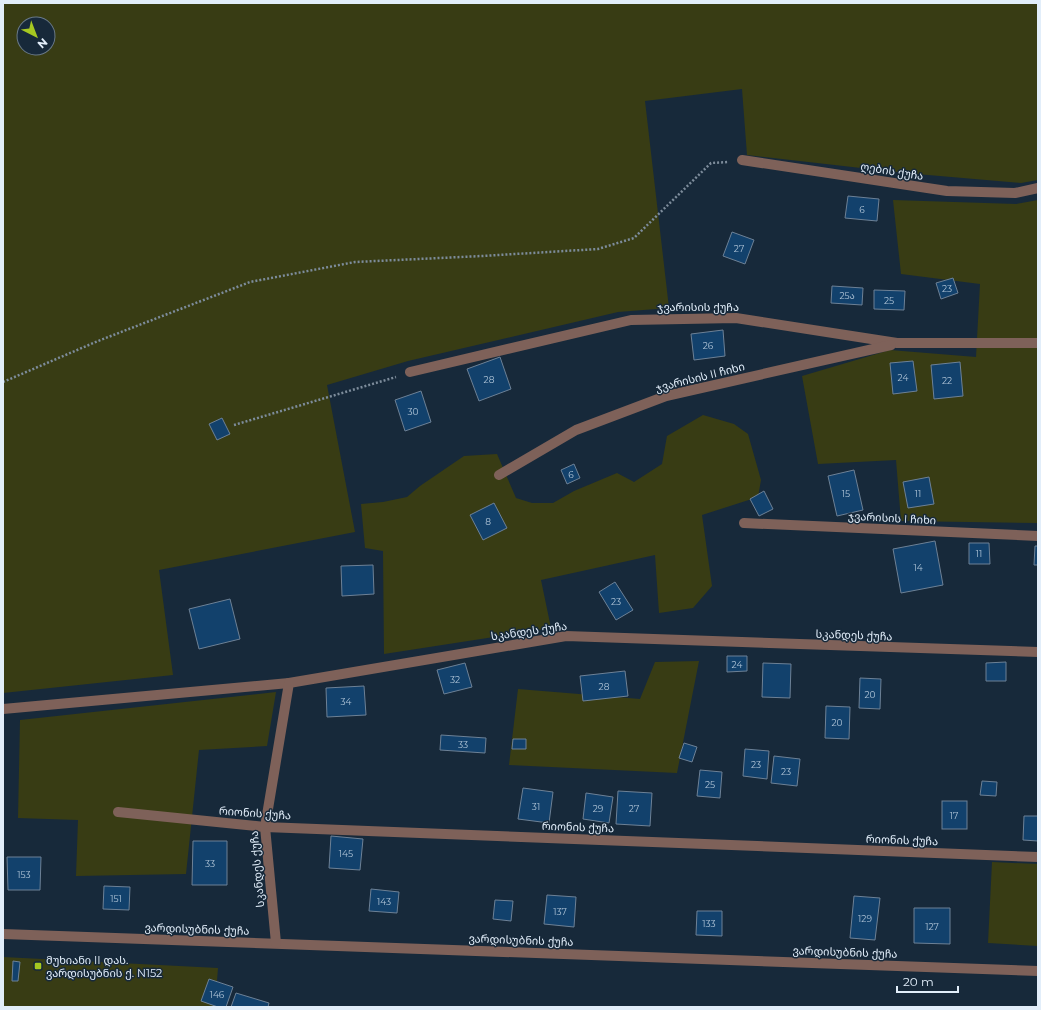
<svg xmlns="http://www.w3.org/2000/svg" width="1041" height="1010" font-family="Montserrat,'Noto Sans Georgian',sans-serif">
  <style>
    .green { fill: #383c14; fill-rule: evenodd }
    .building { fill: #12416c; stroke: #6d8196 }
    .lines { fill: none; stroke-linecap: round; stroke-linejoin: round }
    .path { stroke: #7d8c9b; stroke-width: 2.5; stroke-dasharray: 2 2; stroke-linecap: butt }
    .minor { stroke: #7e6159; stroke-width: 10 }
    .poi-dot { fill: #a6c821; stroke: #17293a; stroke-width: 1.5 }
    .labels { text-anchor: middle; dominant-baseline: central; stroke-width: 3; stroke-linejoin: round; paint-order: stroke }
    .number-label { font-size: 9px; fill: #aec3d6 }
    .street-label { font-size: 11px; fill: #e2eefa; stroke: #17293a }
    .poi-label { font-size: 11px; fill: #e2eefa; stroke: #17293a; text-anchor: start }
  </style>
  <rect width="100%" height="100%" fill="#17293a"/>
  <g class="green">
    <path d="M3 3H1038V180L1021 183 905 173 747 155 742 89 645 101 669 308 618 312 408 361 327 385 355 532 159 570 173 675 3 693ZM24 24H48V48H24Z"/>
    <polygon points="893,200 1016,204 1038,200 1038,523 901,521 896,460 818,464 802,376 890,350 976,357 980,284 901,274"/>
    <polygon points="703,415 734,424 748,434 761,480 758,497 702,515 712,586 693,608 659,613 655,555 541,580 551,628 384,654 383,551 365,548 361,504 383,502 407,497 420,486 464,456 497,454 516,498 532,503 553,503 574,491 617,473 634,482 662,464 667,436"/>
    <polygon points="699,661 677,773 509,765 518,689 640,699 655,662"/>
    <polygon points="276,692 267,746 199,750 186,874 76,876 78,820 18,818 20,720"/>
    <polygon points="992,862 1038,864 1038,946 988,943"/>
    <polygon points="3,957 218,968 215,1007 3,1007"/>
  </g>
  <g class="building">
    <polygon points="848,196 879,199 877,221 845,218"/>
    <polygon points="732,232 754,240 745,264 723,256"/>
    <polygon points="953,278 958,293 941,299 936,283"/>
    <polygon points="832,286 863,288 862,305 831,303"/>
    <polygon points="874,290 905,291 904,310 874,309"/>
    <polygon points="723,330 725,356 694,360 691,334"/>
    <polygon points="500,357 511,389 479,401 467,369"/>
    <polygon points="913,361 917,391 893,394 890,363"/>
    <polygon points="960,362 963,396 934,399 931,365"/>
    <polygon points="421,391 431,422 405,431 395,400"/>
    <polygon points="222,418 230,434 217,440 209,424"/>
    <polygon points="574,464 580,478 567,484 561,470"/>
    <polygon points="854,470 863,510 837,516 828,476"/>
    <polygon points="929,477 934,504 908,508 903,482"/>
    <polygon points="764,491 773,509 759,516 750,499"/>
    <polygon points="494,503 507,528 483,540 470,515"/>
    <polygon points="935,541 943,585 901,593 893,549"/>
    <polygon points="969,543 989,543 990,564 969,564"/>
    <polygon points="1035,546 1038,546 1038,565 1034,565"/>
    <polygon points="373,565 374,594 342,596 341,566"/>
    <polygon points="615,582 633,610 616,620 599,592"/>
    <polygon points="230,599 240,639 199,649 189,609"/>
    <polygon points="727,656 747,656 747,671 727,672"/>
    <polygon points="1006,662 1006,681 986,681 986,663"/>
    <polygon points="465,663 472,687 444,694 437,670"/>
    <polygon points="763,663 791,664 790,698 762,697"/>
    <polygon points="625,671 628,696 583,701 580,676"/>
    <polygon points="860,678 881,679 880,709 859,708"/>
    <polygon points="364,686 366,715 327,717 326,688"/>
    <polygon points="826,706 850,707 849,739 825,738"/>
    <polygon points="441,735 486,738 485,753 440,750"/>
    <polygon points="513,739 526,739 526,749 512,749"/>
    <polygon points="684,743 697,747 692,762 679,758"/>
    <polygon points="745,749 769,751 767,779 743,776"/>
    <polygon points="774,756 800,759 797,786 771,783"/>
    <polygon points="700,770 722,772 720,798 697,796"/>
    <polygon points="982,781 997,782 996,796 980,795"/>
    <polygon points="523,788 553,792 549,823 518,819"/>
    <polygon points="618,791 652,793 650,826 616,824"/>
    <polygon points="586,793 613,797 609,823 583,819"/>
    <rect x="942" y="801" width="25" height="28"/>
    <polygon points="1024,816 1038,816 1038,841 1023,840"/>
    <polygon points="331,836 363,839 360,870 329,868"/>
    <polygon points="193,841 227,841 227,885 192,885"/>
    <polygon points="7,857 41,857 40,890 8,890"/>
    <polygon points="104,886 130,887 129,910 103,909"/>
    <polygon points="371,889 399,892 397,913 369,911"/>
    <polygon points="547,895 576,897 574,927 544,924"/>
    <polygon points="854,896 880,898 875,940 850,938"/>
    <polygon points="495,900 513,901 511,921 493,919"/>
    <polygon points="914,908 950,908 950,944 914,943"/>
    <polygon points="697,911 722,911 722,936 696,935"/>
    <polygon points="13,961 20,962 18,981 12,981"/>
    <polygon points="209,979 233,987 226,1007 218,1007 201,1001"/>
    <polygon points="236,993 269,1003 268,1007 231,1007"/>
  </g>
  <g class="lines">
    <g class="path">
      <polyline points="3,382 98,341 250,282 355,262 482,256 598,249 634,238 711,163 728,162"/>
      <polyline points="234,425 396,377"/>
    </g>
    <g class="minor">
      <polyline points="742,160 947,191 1015,193 1038,188"/>
      <polyline points="410,372 631,320 736,318 897,343 1038,343"/>
      <polyline points="499,475 576,430 666,396 891,345"/>
      <polyline points="744,523 1038,536"/>
      <polyline points="3,709 289,683"/>
      <polyline points="118,812 265,827 1038,857"/>
      <polyline points="3,934 1038,971"/>
      <polyline points="276,943 265,827 289,683 566,636 1038,652"/>
    </g>
  </g>
  <rect class="poi-dot" x="34" y="962" width="8" height="8" rx="2"/>
  <g class="labels">
    <g class="number-label">
      <text x="862" y="209">6</text>
      <text x="739" y="248">27</text>
      <text x="947" y="288">23</text>
      <text x="847" y="295">25ა</text>
      <text x="889" y="300">25</text>
      <text x="708" y="345">26</text>
      <text x="903" y="377">24</text>
      <text x="489" y="379">28</text>
      <text x="947" y="380">22</text>
      <text x="413" y="411">30</text>
      <text x="571" y="474">6</text>
      <text x="846" y="493">15</text>
      <text x="918" y="493">11</text>
      <text x="488" y="521">8</text>
      <text x="979" y="553">11</text>
      <text x="918" y="567">14</text>
      <text x="616" y="601">23</text>
      <text x="737" y="664">24</text>
      <text x="455" y="679">32</text>
      <text x="604" y="686">28</text>
      <text x="870" y="694">20</text>
      <text x="346" y="701">34</text>
      <text x="837" y="722">20</text>
      <text x="463" y="744">33</text>
      <text x="756" y="764">23</text>
      <text x="786" y="771">23</text>
      <text x="710" y="784">25</text>
      <text x="536" y="806">31</text>
      <text x="598" y="808">29</text>
      <text x="634" y="808">27</text>
      <text x="954" y="815">17</text>
      <text x="346" y="853">145</text>
      <text x="210" y="863">33</text>
      <text x="24" y="874">153</text>
      <text x="116" y="898">151</text>
      <text x="384" y="901">143</text>
      <text x="560" y="911">137</text>
      <text x="865" y="918">129</text>
      <text x="709" y="923">133</text>
      <text x="932" y="926">127</text>
      <text x="217" y="994">146</text>
    </g>
    <g class="street-label">
      <text transform="translate(892 171) rotate(9)">ღების ქუჩა</text>
      <text x="698" y="307">ჯვარისის ქუჩა</text>
      <text transform="translate(700 377) rotate(-14)">ჯვარისის II ჩიხი</text>
      <text transform="translate(892 518) rotate(3)">ჯვარისის I ჩიხი</text>
      <text transform="translate(529 631) rotate(-8)">სკანდეს ქუჩა</text>
      <text transform="translate(854 635) rotate(2)">სკანდეს ქუჩა</text>
      <text transform="translate(255 813) rotate(4)">რიონის ქუჩა</text>
      <text transform="translate(578 827) rotate(2)">რიონის ქუჩა</text>
      <text transform="translate(902 840) rotate(2)">რიონის ქუჩა</text>
      <text transform="translate(257 869) rotate(-95)">სკანდეს ქუჩა</text>
      <text transform="translate(197 929) rotate(2)">ვარდისუბნის ქუჩა</text>
      <text transform="translate(521 940) rotate(2)">ვარდისუბნის ქუჩა</text>
      <text transform="translate(845 952) rotate(2)">ვარდისუბნის ქუჩა</text>
    </g>
    <g class="poi-label">
      <text x="46" y="960">მუხიანი II დას.<tspan x="46" dy="13">ვარდისუბნის ქ. N152</tspan></text>
    </g>
  </g>
  <rect width="1041" height="1010" fill="none" stroke="#e2eefa" stroke-width="8"/>
  <g transform="translate(36 36) rotate(138)"><circle r="19" fill="#17293a" stroke="#687887"/>
  <path d="M0-3L7 15L0 10L-7 15Z" fill="#a6c821"/>
  <text y="-6" font-size="11" font-weight="bold" text-anchor="middle" fill="#e2eefa">N</text>
  </g>
  <path d="M897 986v6h61v-6" fill="none" stroke="#e2eefa" stroke-width="2"/>
  <text x="903" y="986" font-size="12" fill="#e2eefa" stroke="#17293a" stroke-width="3" paint-order="stroke">20 m</text>
</svg>
